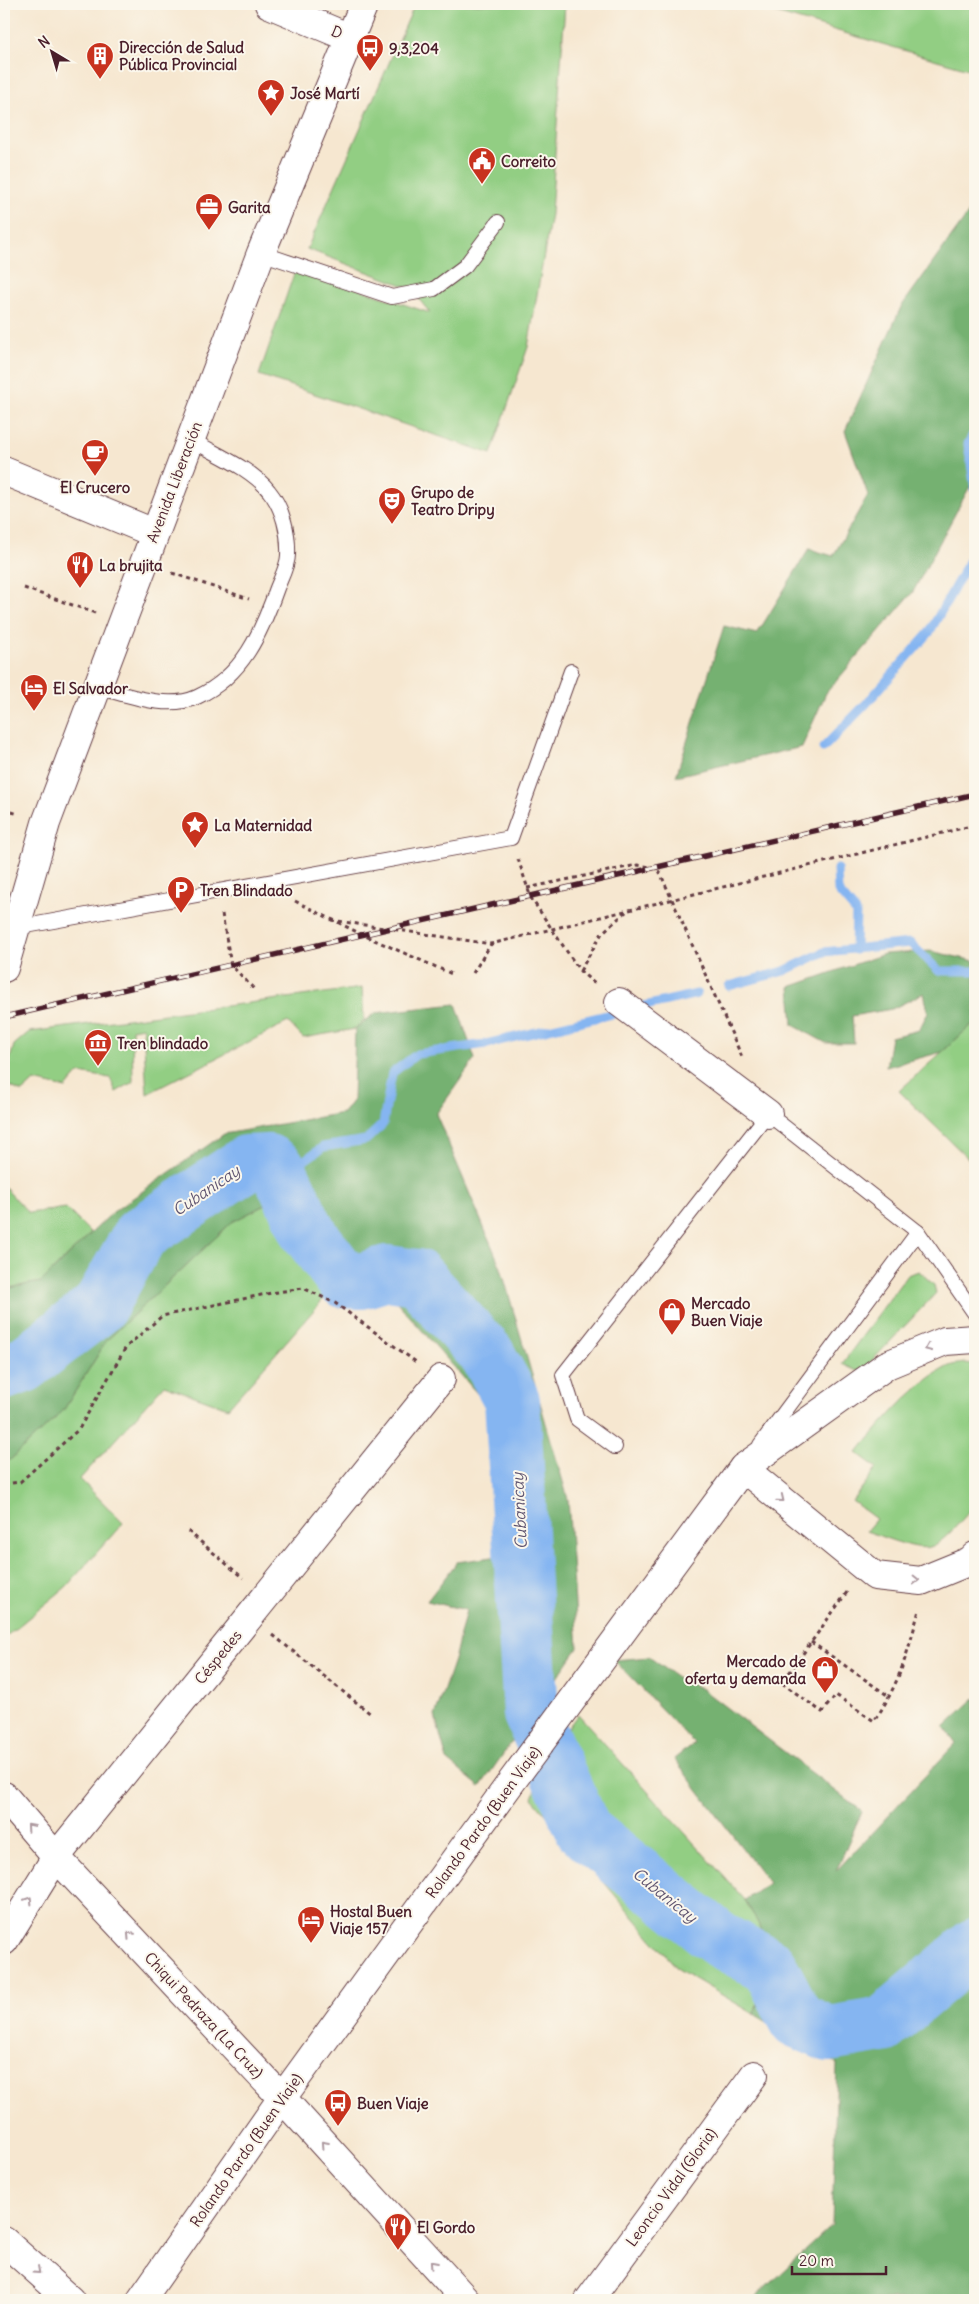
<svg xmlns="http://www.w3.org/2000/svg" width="979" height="2304" font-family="Delius,sans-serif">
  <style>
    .green { fill: #92ce83; stroke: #6e7657 }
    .forest { fill: #75b171; stroke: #60684e }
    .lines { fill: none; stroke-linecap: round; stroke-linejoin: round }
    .stream { stroke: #85b5f1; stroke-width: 9 }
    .river { stroke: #85b5f1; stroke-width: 56 }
    .lane-casing { stroke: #643d44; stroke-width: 16 }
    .street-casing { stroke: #643d44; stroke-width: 30 }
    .secondary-casing { stroke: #643d44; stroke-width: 30 }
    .path { stroke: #643d44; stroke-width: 3; stroke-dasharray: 4 4; stroke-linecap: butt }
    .lane { stroke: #fff; stroke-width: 14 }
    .street { stroke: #fff; stroke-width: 28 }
    .secondary { stroke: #fff; stroke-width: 28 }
    .rail-casing { stroke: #4a1f2b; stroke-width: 5.5 }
    .rail { stroke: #fbf7ec; stroke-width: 4; stroke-dasharray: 11; stroke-linecap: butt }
    .oneway { stroke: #ae9aa0 }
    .labels { text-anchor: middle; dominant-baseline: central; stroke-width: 4; stroke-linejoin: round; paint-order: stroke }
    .street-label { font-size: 15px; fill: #4a1f2b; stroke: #fbf7ec }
    .poi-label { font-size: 15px; font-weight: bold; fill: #4a1f2b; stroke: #fbf7ec; text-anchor: start }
    .water-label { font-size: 16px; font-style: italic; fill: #5f5470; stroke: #fbf7ec }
  </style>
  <rect width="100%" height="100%" fill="#fbf7ec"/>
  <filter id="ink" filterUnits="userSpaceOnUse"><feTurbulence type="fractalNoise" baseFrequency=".02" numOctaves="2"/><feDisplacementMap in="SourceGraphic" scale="10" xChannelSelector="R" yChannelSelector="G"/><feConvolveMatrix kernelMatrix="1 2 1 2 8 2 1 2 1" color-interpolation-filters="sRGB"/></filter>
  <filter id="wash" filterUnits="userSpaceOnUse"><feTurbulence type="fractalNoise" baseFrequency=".0096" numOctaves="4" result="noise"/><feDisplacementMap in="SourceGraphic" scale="20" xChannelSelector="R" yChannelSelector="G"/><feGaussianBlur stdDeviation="1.12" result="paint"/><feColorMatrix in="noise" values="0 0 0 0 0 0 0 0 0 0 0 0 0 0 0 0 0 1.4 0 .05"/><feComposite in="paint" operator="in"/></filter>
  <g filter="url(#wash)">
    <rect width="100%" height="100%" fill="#f6e7d0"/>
    <g class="green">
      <polygon points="415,4 565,4 551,214 528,347 491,454 259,375 296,268 430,313 410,288 307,249"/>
      <polygon points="745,4 975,4 975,71"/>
      <polygon points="362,988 364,1020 355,1029 303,1038 288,1022 147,1094 143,1027 132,1029 133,1082 116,1092 110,1078 79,1073 66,1088 34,1081 22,1092 7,1085 9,1063 14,1045 29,1032"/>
      <polygon points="975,1022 975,1165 899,1091"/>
      <polygon points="4,1187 29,1213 66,1208 91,1233 41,1282 4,1289"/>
      <polygon points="276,1199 292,1208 296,1241 335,1286 228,1408 164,1385 80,1479 123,1523 66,1587 4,1638 4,1461 10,1460 63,1411 107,1340 232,1222"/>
      <polygon points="919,1271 934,1285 936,1293 866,1367 857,1371 842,1364 907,1275"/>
      <path d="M966 1363 975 1364V1505C965 1516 944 1543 930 1547 916 1551 881 1536 866 1531L876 1519 852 1501 877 1468 857 1453C878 1427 917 1382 947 1367 952 1364 960 1364 966 1363Z"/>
      <polygon points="578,1714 745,1900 773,1950 754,2014 678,1969 532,1798 549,1754"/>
    </g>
    <g class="forest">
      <polygon points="975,204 975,477 913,592 826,693 802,747 676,776 724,626 757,634 809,549 833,556 868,495 845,431 901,307"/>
      <polygon points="930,951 975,961 975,1022 942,1052 886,1067 891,1037 919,1030 928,1012 924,993 892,1009 852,1016 854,1043 826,1043 793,1025 790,987 884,954"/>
      <polygon points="456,1004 475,1059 436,1114 501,1268 568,1499 578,1648 480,1787 447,1760 435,1716 454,1660 466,1610 427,1601 457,1562 506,1555 489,1407 383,1286 335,1286 296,1241 292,1207 276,1199 232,1222 107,1340 63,1411 10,1460 4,1461 4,1289 41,1282 113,1212 224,1134 343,1113 353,1100 355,1029 375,1013"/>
      <polygon points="649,1657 677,1677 702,1689 862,1811 836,1871 956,1743 944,1727 975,1698 975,2300 752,2300 832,2225 837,2064 754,2014 773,1950 745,1900 769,1883 674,1759 694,1743 614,1660"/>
    </g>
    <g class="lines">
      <g class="stream">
        <polyline points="975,431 968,444 975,489"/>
        <polyline points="823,748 866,704 929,633 975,551"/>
        <polyline points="837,869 838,891 856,912 855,950"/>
        <polyline points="729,986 784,971 824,952 910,943 939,971 975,971"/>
        <polyline points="636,1008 697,994"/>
        <polyline points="302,1162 323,1147 366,1140 383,1124 392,1073 417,1054 486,1044 624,1011"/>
      </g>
      <polyline class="river" points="4,1372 24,1365 99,1307 140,1235 247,1163 268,1162 278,1168 308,1232 344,1280 361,1281 387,1273 417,1277 487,1354 512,1400 531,1714 584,1831 720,1940 769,1966 797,2020 829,2034 883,2025 975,1946"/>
    </g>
  </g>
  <g filter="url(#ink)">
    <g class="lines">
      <defs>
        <g id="lane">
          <polyline points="261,253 392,297 434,289 465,266 498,222"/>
          <path d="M96 687C126 694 167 711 197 697 243 676 261 633 277 588 281 578 288 565 288 555 289 534 283 508 269 491 251 468 215 454 190 439"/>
          <polyline points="15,928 511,838 571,671"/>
          <polyline points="760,1445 918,1232"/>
          <polyline points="615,1447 577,1419 563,1375 768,1114 918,1232 975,1314"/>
        </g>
        <g id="street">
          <polyline points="269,4 350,38"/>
          <polyline points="619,1002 768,1114"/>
          <polyline points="4,1941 56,1857 441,1379"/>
          <polyline points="4,2241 70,2300"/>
          <polyline points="589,2300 754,2075"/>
        </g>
        <g id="secondary">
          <polyline points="4,471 154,533"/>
          <polyline points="4,968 46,823 261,253 364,4"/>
          <polyline points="743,1468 875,1576 921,1581 970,1561 975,1556"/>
          <polyline points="4,1796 56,1857 282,2098 466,2300"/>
          <polyline points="141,2300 282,2098 512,1781 743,1468 887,1365 945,1341 975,1339"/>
        </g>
      </defs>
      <use href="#lane" class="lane-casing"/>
      <use href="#street" class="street-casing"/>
      <use href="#secondary" class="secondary-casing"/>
      <g class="path">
        <polyline points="172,573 249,599"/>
        <polyline points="24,588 95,613"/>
        <polyline points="4,810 19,814"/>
        <polyline points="518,859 531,898 580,971 595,984"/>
        <polyline points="527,888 637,865 658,868 742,1057"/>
        <polyline points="295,901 363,935 452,974"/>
        <polyline points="222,914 231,965 254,989"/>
        <polyline points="331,920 491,944 975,825"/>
        <polyline points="580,971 602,933 627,911"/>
        <polyline points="473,973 491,944"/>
        <polyline points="4,1484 20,1482 79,1429 126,1347 162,1316 271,1293 303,1288 335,1303 416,1362"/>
        <polyline points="188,1531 243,1578"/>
        <path d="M847 1592 782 1683 822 1712 836 1695 874 1721C899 1685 908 1652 919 1610"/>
        <polyline points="273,1635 372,1715"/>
        <polyline points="811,1642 890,1697"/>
      </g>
      <use href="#lane" class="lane"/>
      <use href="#street" class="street"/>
      <use href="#secondary" class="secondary"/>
      <defs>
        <polyline id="rail" points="4,1017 975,794"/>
      </defs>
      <use href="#rail" class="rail-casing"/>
      <use href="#rail" class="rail"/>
    </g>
    <defs><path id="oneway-chevron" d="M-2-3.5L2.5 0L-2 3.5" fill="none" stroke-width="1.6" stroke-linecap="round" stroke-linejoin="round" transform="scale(1.25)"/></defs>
    <g class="oneway">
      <use href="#oneway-chevron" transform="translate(928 1348) rotate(158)"/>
      <use href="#oneway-chevron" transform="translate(781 1499) rotate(39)"/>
      <use href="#oneway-chevron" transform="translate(916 1580) rotate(1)"/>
      <use href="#oneway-chevron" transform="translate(30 1827) rotate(-131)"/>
      <use href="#oneway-chevron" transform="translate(29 1900) rotate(-58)"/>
      <use href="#oneway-chevron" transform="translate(130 1935) rotate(-133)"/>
      <use href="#oneway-chevron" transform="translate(324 2144) rotate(-132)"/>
      <use href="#oneway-chevron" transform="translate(433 2264) rotate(-132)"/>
      <use href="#oneway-chevron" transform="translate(37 2271) rotate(42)"/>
    </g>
  </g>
  <defs>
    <symbol id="bus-pin" viewBox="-11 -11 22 30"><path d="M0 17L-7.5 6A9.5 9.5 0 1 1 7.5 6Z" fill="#c8321e" stroke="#fbf7ec"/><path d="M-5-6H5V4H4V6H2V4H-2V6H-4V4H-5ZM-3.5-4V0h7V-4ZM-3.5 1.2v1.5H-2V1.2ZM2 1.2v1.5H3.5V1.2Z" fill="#fff"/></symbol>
    <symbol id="building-pin" viewBox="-11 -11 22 30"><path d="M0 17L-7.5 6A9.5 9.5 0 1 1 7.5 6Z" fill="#c8321e" stroke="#fbf7ec"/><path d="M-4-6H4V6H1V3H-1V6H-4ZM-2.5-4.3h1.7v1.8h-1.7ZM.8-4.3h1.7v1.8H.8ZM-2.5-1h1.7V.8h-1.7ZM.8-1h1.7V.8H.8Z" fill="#fff"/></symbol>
    <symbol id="sight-pin" viewBox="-11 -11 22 30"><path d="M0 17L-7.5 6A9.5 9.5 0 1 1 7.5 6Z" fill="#c8321e" stroke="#fbf7ec"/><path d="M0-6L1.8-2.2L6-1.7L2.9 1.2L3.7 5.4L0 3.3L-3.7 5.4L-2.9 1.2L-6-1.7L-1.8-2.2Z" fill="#fff"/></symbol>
    <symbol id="civic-pin" viewBox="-11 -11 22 30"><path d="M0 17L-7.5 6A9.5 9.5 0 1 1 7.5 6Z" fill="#c8321e" stroke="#fbf7ec"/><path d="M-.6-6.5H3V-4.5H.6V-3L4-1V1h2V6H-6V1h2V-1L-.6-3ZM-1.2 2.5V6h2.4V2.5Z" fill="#fff"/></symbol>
    <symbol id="office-pin" viewBox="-11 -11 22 30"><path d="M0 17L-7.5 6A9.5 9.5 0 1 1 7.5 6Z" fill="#c8321e" stroke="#fbf7ec"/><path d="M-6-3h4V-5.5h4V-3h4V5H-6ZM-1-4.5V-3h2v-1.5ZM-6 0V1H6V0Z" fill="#fff"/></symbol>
    <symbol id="cafe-pin" viewBox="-11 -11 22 30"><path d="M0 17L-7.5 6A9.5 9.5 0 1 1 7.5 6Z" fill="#c8321e" stroke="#fbf7ec"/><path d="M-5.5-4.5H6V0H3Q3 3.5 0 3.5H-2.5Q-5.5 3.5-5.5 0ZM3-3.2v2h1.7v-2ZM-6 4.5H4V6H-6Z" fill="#fff"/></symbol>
    <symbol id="theatre-pin" viewBox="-11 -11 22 30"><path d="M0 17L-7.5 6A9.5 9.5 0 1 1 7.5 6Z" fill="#c8321e" stroke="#fbf7ec"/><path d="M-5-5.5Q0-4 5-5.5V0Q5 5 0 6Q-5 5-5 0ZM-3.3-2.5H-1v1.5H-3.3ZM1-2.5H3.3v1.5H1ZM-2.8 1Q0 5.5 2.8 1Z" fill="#fff"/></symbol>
    <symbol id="restaurant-pin" viewBox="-11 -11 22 30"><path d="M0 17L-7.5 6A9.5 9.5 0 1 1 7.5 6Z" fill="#c8321e" stroke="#fbf7ec"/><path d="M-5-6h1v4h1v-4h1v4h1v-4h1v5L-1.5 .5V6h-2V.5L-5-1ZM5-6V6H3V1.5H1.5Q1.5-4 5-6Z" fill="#fff"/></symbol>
    <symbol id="hotel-pin" viewBox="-11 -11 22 30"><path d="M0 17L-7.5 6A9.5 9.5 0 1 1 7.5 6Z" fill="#c8321e" stroke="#fbf7ec"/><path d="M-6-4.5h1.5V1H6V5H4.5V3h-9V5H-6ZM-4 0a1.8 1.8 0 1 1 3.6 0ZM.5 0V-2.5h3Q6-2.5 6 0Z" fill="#fff"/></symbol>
    <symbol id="parking-pin" viewBox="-11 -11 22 30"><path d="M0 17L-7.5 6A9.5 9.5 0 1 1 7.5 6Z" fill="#c8321e" stroke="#fbf7ec"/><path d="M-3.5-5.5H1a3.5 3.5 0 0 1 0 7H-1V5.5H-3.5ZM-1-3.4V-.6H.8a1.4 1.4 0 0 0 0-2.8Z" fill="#fff"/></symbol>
    <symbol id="museum-pin" viewBox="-11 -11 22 30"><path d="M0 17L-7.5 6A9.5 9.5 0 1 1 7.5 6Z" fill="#c8321e" stroke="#fbf7ec"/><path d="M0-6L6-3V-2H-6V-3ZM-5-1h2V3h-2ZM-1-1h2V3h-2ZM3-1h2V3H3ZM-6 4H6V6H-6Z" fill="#fff"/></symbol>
    <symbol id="shop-pin" viewBox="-11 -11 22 30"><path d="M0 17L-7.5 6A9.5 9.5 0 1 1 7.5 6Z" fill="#c8321e" stroke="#fbf7ec"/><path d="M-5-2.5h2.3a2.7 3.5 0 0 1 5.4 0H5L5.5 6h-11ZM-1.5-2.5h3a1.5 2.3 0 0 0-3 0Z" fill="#fff"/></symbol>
  </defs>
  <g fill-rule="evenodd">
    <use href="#bus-pin" x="354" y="32" width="32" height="43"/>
    <use href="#building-pin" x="84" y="40" width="32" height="43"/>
    <use href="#sight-pin" x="255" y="77" width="32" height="43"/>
    <use href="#civic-pin" x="466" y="145" width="32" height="43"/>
    <use href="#office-pin" x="193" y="191" width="32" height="43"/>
    <use href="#cafe-pin" x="79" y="437" width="32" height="43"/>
    <use href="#theatre-pin" x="376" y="485" width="32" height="43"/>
    <use href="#restaurant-pin" x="64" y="549" width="32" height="43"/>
    <use href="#hotel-pin" x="18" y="672" width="32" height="43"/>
    <use href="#sight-pin" x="179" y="809" width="32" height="43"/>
    <use href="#parking-pin" x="165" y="874" width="32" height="43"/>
    <use href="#museum-pin" x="82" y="1027" width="32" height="43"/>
    <use href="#shop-pin" x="656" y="1296" width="32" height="43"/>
    <use href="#shop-pin" x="809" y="1654" width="32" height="43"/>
    <use href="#hotel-pin" x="295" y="1904" width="32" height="43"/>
    <use href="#bus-pin" x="322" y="2087" width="32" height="43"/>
    <use href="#restaurant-pin" x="382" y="2211" width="32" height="43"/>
  </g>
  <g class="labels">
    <g class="street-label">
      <text transform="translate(337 32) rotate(23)">D</text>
      <text transform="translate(174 482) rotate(-69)">Avenida Liberación</text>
      <text transform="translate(218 1657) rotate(-51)">Céspedes</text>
      <text transform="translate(483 1822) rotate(-54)">Rolando Pardo (Buen Viaje)</text>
      <text transform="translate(204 2015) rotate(47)">Chiqui Pedraza (La Cruz)</text>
      <text transform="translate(246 2150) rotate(-55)">Rolando Pardo (Buen Viaje)</text>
      <text transform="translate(671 2187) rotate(-54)">Leoncio Vidal (Gloria)</text>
    </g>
    <g class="poi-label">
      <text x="119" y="47">Dirección de Salud<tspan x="119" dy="17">Pública Provincial</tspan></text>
      <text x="389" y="48">9,3,204</text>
      <text x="290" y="93">José Martí</text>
      <text x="501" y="161">Correito</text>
      <text x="228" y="207">Garita</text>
      <text x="95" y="487" text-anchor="middle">El Crucero</text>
      <text x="411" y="492">Grupo de<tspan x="411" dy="17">Teatro Dripy</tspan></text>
      <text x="99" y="565">La brujita</text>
      <text x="53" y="688">El Salvador</text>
      <text x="214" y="825">La Maternidad</text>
      <text x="200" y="890">Tren Blindado</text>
      <text x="117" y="1043">Tren blindado</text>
      <text x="691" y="1303">Mercado<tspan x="691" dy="17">Buen Viaje</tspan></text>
      <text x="806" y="1661" text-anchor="end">Mercado de<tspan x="806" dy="17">oferta y demanda</tspan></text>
      <text x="330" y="1911">Hostal Buen<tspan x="330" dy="17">Viaje 157</tspan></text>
      <text x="357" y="2103">Buen Viaje</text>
      <text x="417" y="2227">El Gordo</text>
    </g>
    <g class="water-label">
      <text transform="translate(206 1190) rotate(-34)">Cubanicay</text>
      <text transform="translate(519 1511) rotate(-93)">Cubanicay</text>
      <text transform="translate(665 1895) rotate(39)">Cubanicay</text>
    </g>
  </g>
  <rect width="979" height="2304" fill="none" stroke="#fbf7ec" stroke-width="20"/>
  <g transform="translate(52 52) rotate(322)" stroke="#fbf7ec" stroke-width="4" paint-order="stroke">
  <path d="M0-4L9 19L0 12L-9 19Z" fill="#4a1f2b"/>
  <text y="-8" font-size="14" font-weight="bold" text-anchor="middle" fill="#4a1f2b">N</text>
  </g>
  <path d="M792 2266v8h94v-8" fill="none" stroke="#4a1f2b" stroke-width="2.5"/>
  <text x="799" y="2266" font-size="15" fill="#4a1f2b" stroke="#fbf7ec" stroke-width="4" paint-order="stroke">20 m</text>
</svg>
